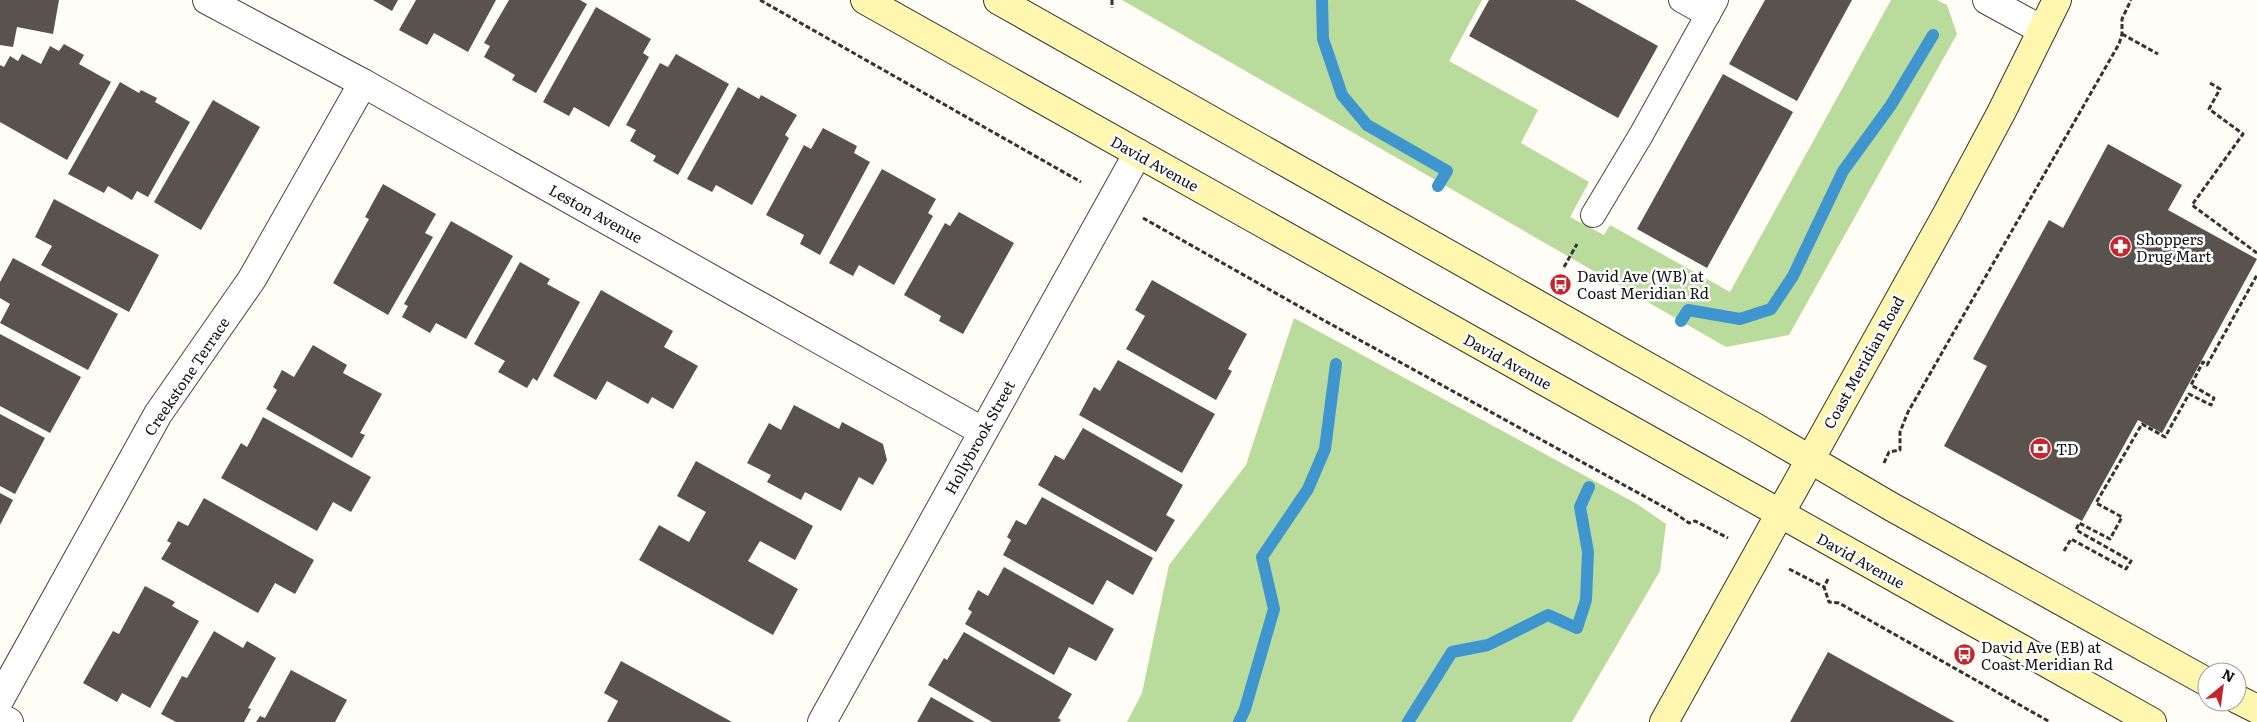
<svg xmlns="http://www.w3.org/2000/svg" width="2257" height="722" font-family="Literata,serif">
  <style>
    .forest { fill: #b9dc9c }
    .lines { fill: none; stroke-linecap: round; stroke-linejoin: round }
    .stream { stroke: #3f96cf; stroke-width: 12 }
    .building { fill: #5a524d }
    .service-casing { stroke: #444; stroke-width: 26 }
    .minor-casing { stroke: #444; stroke-width: 30 }
    .secondary-casing { stroke: #333; stroke-width: 30 }
    .path { stroke: #333; stroke-width: 3; stroke-dasharray: 5 2.5; stroke-linecap: butt }
    .service { stroke: #fff; stroke-width: 24 }
    .minor { stroke: #fff; stroke-width: 28 }
    .secondary { stroke: #fff6b0; stroke-width: 28 }
    .labels { text-anchor: middle; dominant-baseline: central; stroke-width: 5; stroke-linejoin: round; paint-order: stroke }
    .street-label { font-size: 15px; fill: #111; stroke: #fff }
    .poi-label { font-size: 15px; fill: #111; stroke: #fff; text-anchor: start }
  </style>
  <rect width="100%" height="100%" fill="#fffdf5"/>
  <g class="forest">
    <polygon points="1122,0 1482,0 1449,61 1538,110 1521,143 1589,182 1570,217 1604,235 1610,225 1730,292 1891,0 1937,0 1947,5 1957,34 1789,335 1726,347"/>
    <polygon points="1294,318 1637,504 1666,524 1660,571 1572,722 1127,722 1142,693 1169,565 1246,465"/>
  </g>
  <g class="lines">
    <g class="stream">
      <polyline points="1322,0 1323,39 1342,95 1367,125 1447,171 1438,186"/>
      <polyline points="1681,321 1688,310 1740,319 1771,309 1793,276 1843,171 1891,105 1933,35"/>
      <polyline points="1239,722 1245,709 1274,609 1262,557 1308,489 1325,449 1336,364"/>
      <polyline points="1408,722 1452,652 1488,645 1548,615 1577,628 1586,600 1588,552 1580,507 1589,487"/>
    </g>
  </g>
  <g class="building">
    <polygon points="0,0 59,0 53,34 17,27 13,47 0,45"/>
    <polygon points="373,0 398,0 392,11"/>
    <polygon points="416,0 496,0 468,52 434,33 427,45 399,30"/>
    <polygon points="509,0 580,0 587,4 536,93 512,80 515,75 484,57 490,46 484,43"/>
    <polygon points="1489,0 1575,0 1658,46 1618,118 1469,36"/>
    <polygon points="1765,0 1852,0 1797,101 1729,64"/>
    <polygon points="596,7 651,39 643,53 649,57 609,127 574,107 569,116 543,102"/>
    <polygon points="64,44 84,55 79,64 111,82 67,160 0,122 0,65 4,67 10,56 18,61 22,54 41,64 50,46 59,51"/>
    <polygon points="676,54 729,84 678,175 653,161 656,156 630,141 636,130 626,125 660,63 668,67"/>
    <polygon points="1723,74 1793,112 1707,268 1637,229"/>
    <polygon points="120,82 139,93 141,90 157,98 155,102 190,122 148,197 137,191 132,200 108,186 104,193 68,174"/>
    <polygon points="738,87 759,99 761,95 797,115 785,135 789,138 752,205 716,185 712,192 687,179"/>
    <polygon points="213,100 260,127 201,230 154,202"/>
    <polygon points="823,128 857,146 854,153 870,162 820,255 800,244 804,235 766,215 804,145 811,149"/>
    <polygon points="2108,144 2182,185 2168,210 2257,259 2162,433 2138,420 2082,521 1944,446 1987,366 1973,359 2049,220 2063,228"/>
    <polygon points="882,169 936,199 928,213 933,216 894,285 859,265 853,276 829,263"/>
    <polygon points="383,184 436,214 425,233 433,237 388,315 333,283 369,219 365,217"/>
    <polygon points="54,199 159,255 129,312 41,265 52,246 35,237"/>
    <polygon points="959,212 1014,243 963,334 939,321 941,316 904,295 945,223 950,226"/>
    <polygon points="451,221 513,256 466,339 436,323 430,333 402,317 408,306 404,304"/>
    <polygon points="13,258 118,314 88,370 0,323 10,304 0,298 0,282"/>
    <polygon points="520,262 550,279 547,284 580,302 537,381 533,378 527,388 498,372 505,361 474,344"/>
    <polygon points="1152,280 1247,334 1228,369 1232,371 1216,400 1126,349 1145,316 1135,310"/>
    <polygon points="601,290 673,331 664,347 698,366 673,409 652,397 648,404 607,381 596,400 553,376"/>
    <polygon points="0,334 81,377 50,433 0,406"/>
    <polygon points="313,345 347,365 343,373 382,394 360,433 365,435 352,458 266,409 277,390 273,387 282,370 294,377"/>
    <polygon points="1118,360 1215,414 1182,473 1079,415 1094,387 1100,391"/>
    <polygon points="794,405 839,429 842,422 883,444 887,460 873,485 859,477 841,511 805,492 801,500 767,482 771,475 747,463 769,423 781,430"/>
    <polygon points="0,414 45,438 15,494 0,486"/>
    <polygon points="263,417 371,477 351,512 333,502 317,531 221,478 241,443 247,447"/>
    <polygon points="1083,428 1183,485 1166,515 1175,520 1156,552 1038,485 1055,455 1064,460"/>
    <polygon points="696,461 813,526 795,560 760,541 748,561 798,589 773,635 639,560 659,525 689,542 706,512 677,496"/>
    <polygon points="0,493 13,500 0,525"/>
    <polygon points="1042,497 1153,558 1133,595 1107,580 1093,605 1003,555 1011,540 1007,537 1016,520 1026,525"/>
    <polygon points="204,498 314,560 295,594 275,583 258,613 161,559 171,543 167,541 178,521 188,526"/>
    <polygon points="1004,567 1114,629 1096,661 1069,647 1054,675 965,624 972,612 968,609 978,590 988,596"/>
    <polygon points="145,586 175,602 172,606 199,621 150,708 122,693 117,702 83,683 113,631 119,634"/>
    <polygon points="214,631 243,648 247,641 276,658 248,708 251,709 244,722 176,722 161,714 182,676 187,678"/>
    <polygon points="964,632 1072,694 1058,718 1061,720 1059,722 992,722 928,685 944,658 947,660"/>
    <polygon points="1828,652 1955,722 1790,722"/>
    <polygon points="621,661 732,722 607,722 618,701 604,693"/>
    <polygon points="291,670 347,700 335,722 256,722 260,716 265,718"/>
    <polygon points="931,697 975,722 917,722"/>
  </g>
  <g class="lines">
    <defs>
      <g id="service">
        <polyline points="1681,0 1708,15"/>
        <polyline points="1593,215 1641,135 1716,0"/>
      </g>
      <g id="minor">
        <polyline points="207,0 363,83 982,431"/>
        <polyline points="1987,0 2042,30"/>
        <polyline points="0,699 158,414 252,279 363,83"/>
        <polyline points="0,717 9,722"/>
        <polyline points="822,722 1138,153"/>
      </g>
      <g id="secondary">
        <polyline points="865,0 2152,722"/>
        <polyline points="998,0 1753,426 1890,506 2207,682"/>
        <polyline points="2237,699 2257,709"/>
        <polyline points="1664,722 1948,212 2001,113 2057,0"/>
      </g>
    </defs>
    <use href="#service" class="service-casing"/>
    <use href="#minor" class="minor-casing"/>
    <use href="#secondary" class="secondary-casing"/>
    <g class="path">
      <polyline points="760,0 1081,182"/>
      <polyline points="1112,0 1112,8"/>
      <polyline points="2122,34 2158,54"/>
      <polyline points="2210,83 2220,89 2209,109 2243,134 2192,205 2257,253"/>
      <polyline points="1143,218 1325,321 1673,512 1689,523 1695,521 1728,538"/>
      <polyline points="1564,267 1577,244"/>
      <polyline points="1884,463 1889,452 1900,450 1900,432 1908,412 2119,44 2122,34 2122,19 2131,0"/>
      <polyline points="2064,551 2071,539 2126,569 2131,561 2076,530 2079,523 2110,539 2122,517 2096,503 2142,424 2165,437 2189,394 2211,405 2214,398 2191,385 2203,362 2207,365 2257,275"/>
      <polyline points="1789,569 1824,587"/>
      <polyline points="1828,579 1824,587 1829,602 1839,603 2050,722"/>
    </g>
    <use href="#service" class="service"/>
    <use href="#minor" class="minor"/>
    <use href="#secondary" class="secondary"/>
  </g>
  <defs>
    <symbol id="pharmacy-disc" viewBox="-11 -11 22 22"><circle r="9.5" fill="#c4262e" stroke="#fff"/><path d="M-2-6h4v4h4v4h-4v4h-4v-4h-4v-4h4Z" fill="#fff"/></symbol>
    <symbol id="bus-disc" viewBox="-11 -11 22 22"><circle r="9.5" fill="#c4262e" stroke="#fff"/><path d="M-5-6H5V4H4V6H2V4H-2V6H-4V4H-5ZM-3.5-4V0h7V-4ZM-3.5 1.2v1.5H-2V1.2ZM2 1.2v1.5H3.5V1.2Z" fill="#fff"/></symbol>
    <symbol id="bank-disc" viewBox="-11 -11 22 22"><circle r="9.5" fill="#c4262e" stroke="#fff"/><path d="M-6-4H6V4H-6ZM0-2.3a2.3 2.3 0 1 0 0 4.6a2.3 2.3 0 1 0 0-4.6Z" fill="#fff"/></symbol>
  </defs>
  <g fill-rule="evenodd">
    <use href="#pharmacy-disc" x="2108" y="234" width="25" height="25"/>
    <use href="#bus-disc" x="1548" y="272" width="25" height="25"/>
    <use href="#bank-disc" x="2028" y="436" width="25" height="25"/>
    <use href="#bus-disc" x="1952" y="642" width="25" height="25"/>
  </g>
  <g class="labels">
    <g class="street-label">
      <text transform="translate(1155 163) rotate(29)">David Avenue</text>
      <text transform="translate(596 213) rotate(29)">Leston Avenue</text>
      <text transform="translate(1508 361) rotate(29)">David Avenue</text>
      <text transform="translate(1863 362) rotate(-61)">Coast Meridian Road</text>
      <text transform="translate(186 376) rotate(-56)">Creekstone Terrace</text>
      <text transform="translate(979 437) rotate(-61)">Hollybrook Street</text>
      <text transform="translate(1861 560) rotate(29)">David Avenue</text>
    </g>
    <g class="poi-label">
      <text x="2136" y="238">Shoppers<tspan x="2136" dy="17">Drug Mart</tspan></text>
      <text x="1577" y="275">David Ave (WB) at<tspan x="1577" dy="17">Coast Meridian Rd</tspan></text>
      <text x="2056" y="448">TD</text>
      <text x="1981" y="646">David Ave (EB) at<tspan x="1981" dy="17">Coast Meridian Rd</tspan></text>
    </g>
  </g>
  <g transform="translate(2222 687) rotate(29)"><circle r="24" fill="#ffffff" stroke="#a0a0a0"/>
  <path d="M0-4L9 19L0 12L-9 19Z" fill="#c4262e"/>
  <text y="-8" font-size="14" font-weight="bold" text-anchor="middle" fill="#111111">N</text>
  </g>
</svg>
